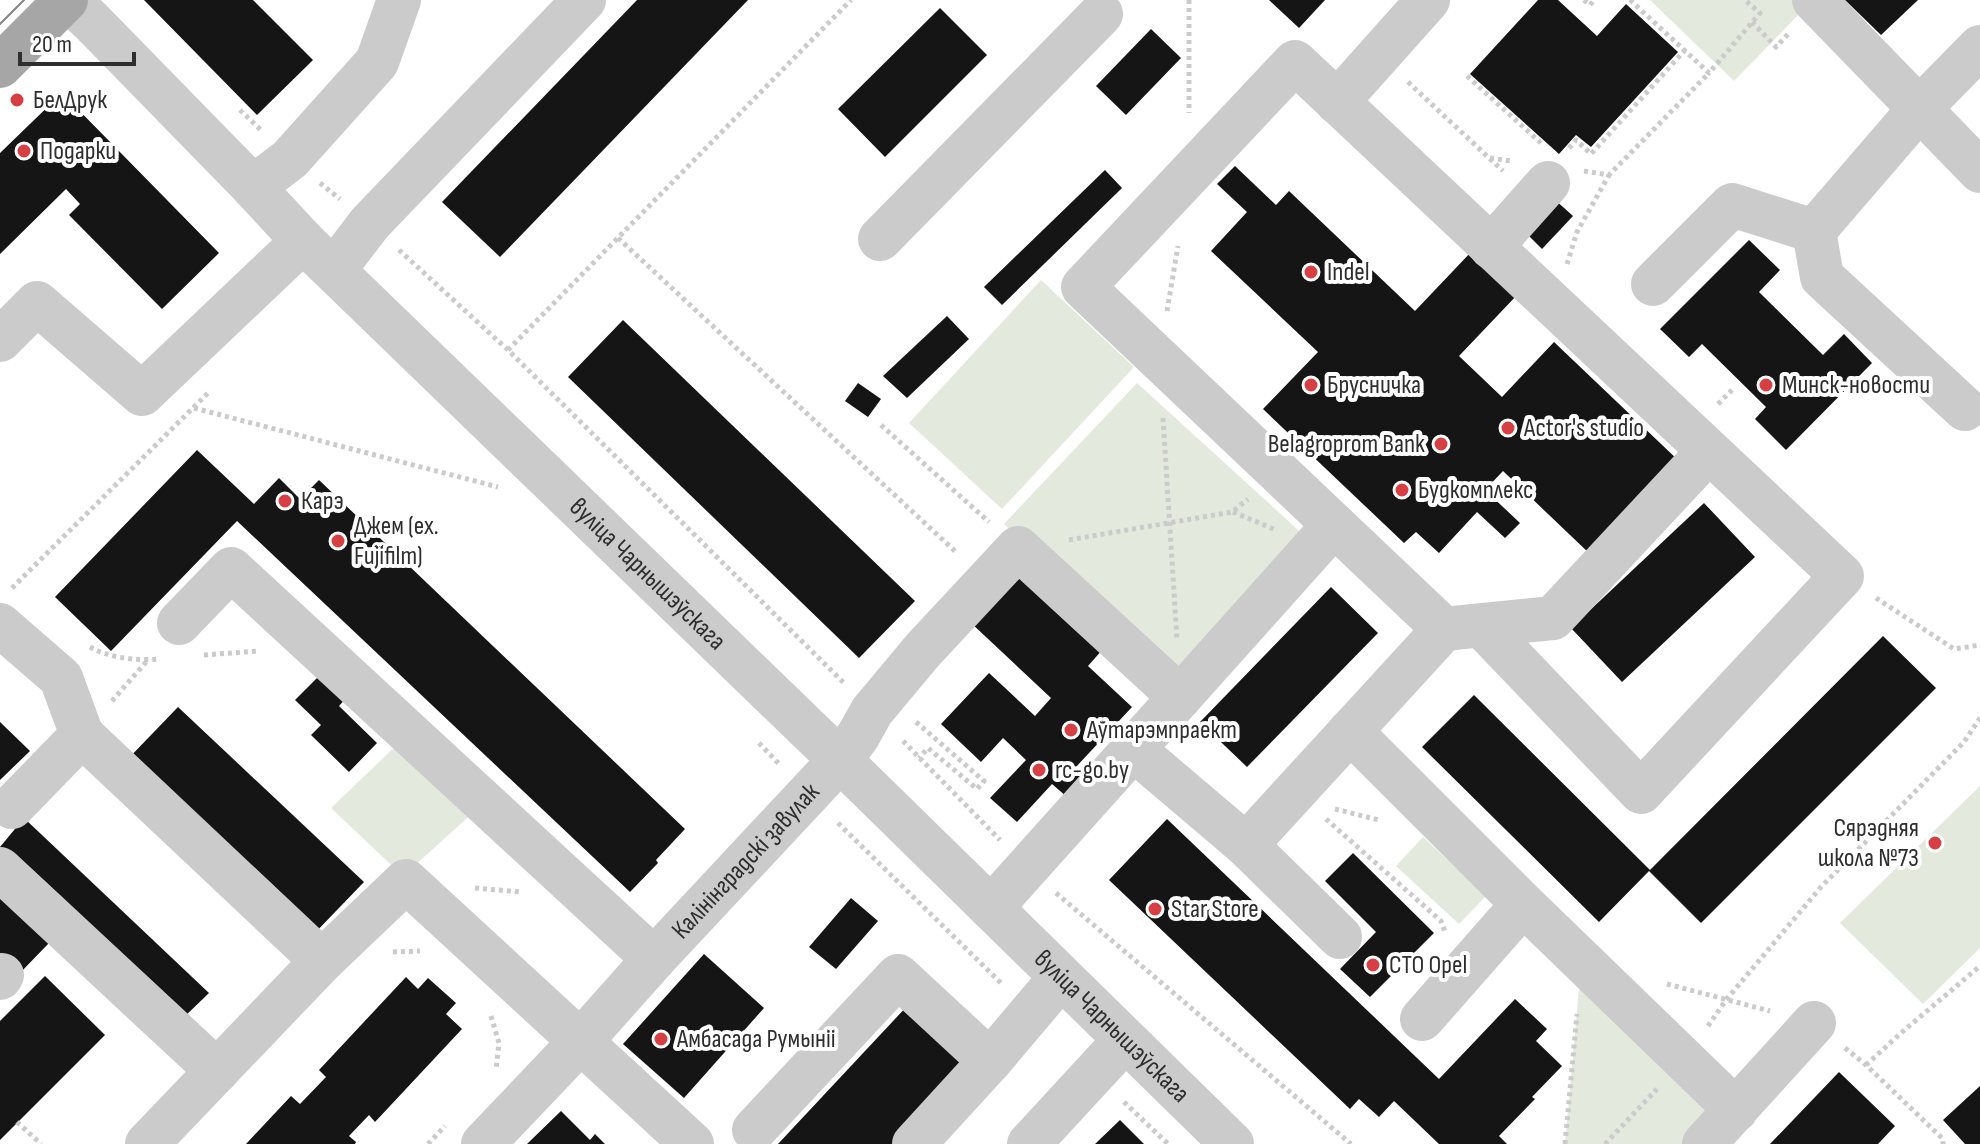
<svg xmlns="http://www.w3.org/2000/svg" width="1980" height="1144" font-family="'Sofia Sans Condensed',sans-serif">
  <style>
    .green { fill: #e3eadd }
    .building { fill: #151515 }
    .lines { fill: none; stroke-linecap: round; stroke-linejoin: round }
    .path { stroke: #cbcbcb; stroke-width: 5; stroke-dasharray: 4 4; stroke-linecap: butt }
    .minor { stroke: #cbcbcb; stroke-width: 44 }
    .major { stroke: #a6a6a6; stroke-width: 44 }
    .tram { stroke: #838383; stroke-width: 2 }
    .poi-dot { fill: #d63f43; stroke: #fff; stroke-width: 3 }
    .labels { text-anchor: middle; dominant-baseline: central; stroke-width: 8; stroke-linejoin: round; paint-order: stroke }
    .poi-label { font-size: 26px; fill: #2e2e2e; stroke: #fff; text-anchor: start }
    .street-label { font-size: 26px; fill: #2e2e2e; stroke: #fff }
  </style>
  <rect width="100%" height="100%" fill="#fff"/>
  <g class="green">
    <polygon points="1650,0 1793,0 1803,10 1734,81"/>
    <polygon points="1041,280 1134,367 1002,509 909,423"/>
    <polygon points="1137,383 1307,538 1178,678 1004,524"/>
    <polygon points="400,742 475,811 403,876 331,808"/>
    <polygon points="1980,786 1980,948 1923,1004 1840,923"/>
    <polygon points="1423,837 1486,896 1459,924 1396,866"/>
    <polygon points="1581,966 1732,1105 1697,1144 1565,1144"/>
  </g>
  <g class="building">
    <polygon points="144,0 253,0 313,60 257,115"/>
    <polygon points="637,0 748,0 500,257 442,202"/>
    <polygon points="1269,0 1325,0 1299,28"/>
    <polygon points="1538,0 1558,0 1597,36 1626,4 1678,52 1591,147 1576,135 1559,154 1470,74"/>
    <polygon points="1845,0 1918,0 1881,35"/>
    <polygon points="940,8 987,55 885,157 838,109"/>
    <polygon points="1151,29 1181,58 1126,115 1096,86"/>
    <polygon points="62,93 219,253 162,309 69,215 80,204 66,189 0,254 0,153"/>
    <polygon points="1235,166 1276,205 1289,191 1415,311 1472,251 1518,294 1459,356 1502,397 1554,342 1680,462 1591,555 1503,471 1485,490 1520,523 1505,538 1477,512 1439,553 1416,532 1404,543 1263,409 1318,352 1211,251 1247,212 1217,184"/>
    <polygon points="1105,170 1122,188 1002,305 984,287"/>
    <polygon points="1553,198 1573,216 1542,249 1523,230"/>
    <polygon points="1749,240 1780,270 1759,292 1823,355 1844,334 1872,363 1786,450 1755,419 1766,407 1702,344 1689,357 1660,329"/>
    <polygon points="947,316 969,339 907,398 883,376"/>
    <polygon points="623,320 915,601 859,658 568,377"/>
    <polygon points="858,383 881,399 868,417 845,401"/>
    <polygon points="197,450 254,504 279,478 300,499 319,480 685,829 656,860 658,863 630,892 237,521 111,651 55,597"/>
    <polygon points="1704,503 1755,557 1622,682 1571,628"/>
    <polygon points="1019,570 1103,649 1088,666 1132,707 1075,768 1085,778 1067,797 1052,784 1017,822 990,798 1026,760 1003,738 981,762 941,724 989,673 1035,716 1051,698 970,622"/>
    <polygon points="1331,587 1378,633 1247,767 1200,722"/>
    <polygon points="1883,636 1936,688 1701,923 1649,871 1599,922 1422,747 1474,695 1650,870"/>
    <polygon points="323,672 348,696 339,706 377,743 349,772 311,735 321,725 295,700"/>
    <polygon points="178,707 364,882 311,937 125,762"/>
    <polygon points="0,722 30,751 0,780"/>
    <polygon points="24,818 209,993 180,1021 0,847"/>
    <polygon points="1167,819 1439,1079 1515,999 1547,1029 1536,1041 1562,1066 1532,1097 1535,1099 1499,1136 1507,1144 1439,1144 1394,1101 1379,1117 1359,1099 1350,1109 1109,880"/>
    <polygon points="1353,853 1434,933 1370,997 1340,969 1376,932 1325,881"/>
    <polygon points="0,895 49,943 20,973 0,953"/>
    <polygon points="851,898 878,921 836,969 809,947"/>
    <polygon points="704,954 764,1008 684,1098 623,1044"/>
    <polygon points="45,976 105,1035 0,1140 0,1021"/>
    <polygon points="406,977 418,989 428,978 456,1003 446,1014 462,1029 375,1122 369,1115 349,1136 356,1142 355,1144 246,1144 291,1096 300,1104 326,1077 319,1070"/>
    <polygon points="909,1004 975,1065 901,1144 778,1144"/>
    <polygon points="1839,1072 1895,1126 1878,1144 1770,1144"/>
    <polygon points="1980,1086 1980,1144 1965,1144 1943,1120"/>
    <polygon points="561,1111 590,1140 595,1134 605,1144 527,1144"/>
    <polygon points="1120,1120 1144,1144 1095,1144"/>
  </g>
  <g class="lines">
    <g class="path">
      <polyline points="1189,0 1189,113"/>
      <polyline points="1584,0 1590,5 1594,0"/>
      <polyline points="1630,0 1709,73 1760,13 1745,0"/>
      <polyline points="1752,22 1776,47 1789,33"/>
      <polyline points="1467,76 1541,143"/>
      <polyline points="1408,82 1503,171"/>
      <polyline points="240,110 262,131"/>
      <polyline points="1569,148 1576,140 1591,154 1685,50"/>
      <polyline points="1490,158 1511,161"/>
      <polyline points="1584,171 1609,175 1709,73"/>
      <polyline points="320,183 340,199"/>
      <polyline points="618,238 957,553"/>
      <polyline points="399,250 508,350 845,684"/>
      <polyline points="1567,264 1577,232 1609,175"/>
      <polyline points="1167,311 1178,246"/>
      <polyline points="508,350 851,0"/>
      <polyline points="1718,404 1732,390"/>
      <polyline points="194,408 498,487"/>
      <polyline points="1163,418 1177,640"/>
      <polyline points="881,425 989,522"/>
      <polyline points="1233,512 1276,530"/>
      <polyline points="1069,540 1232,512 1248,499"/>
      <polyline points="12,588 209,392"/>
      <polyline points="1876,598 1954,649 1980,645"/>
      <path d="M90 647C109 658 137 661 158 659"/>
      <polyline points="204,655 258,651"/>
      <polyline points="112,701 147,661"/>
      <polyline points="916,722 984,781 977,789 928,748 919,758"/>
      <polyline points="903,741 1000,840"/>
      <polyline points="759,743 780,765"/>
      <polyline points="1335,809 1379,820"/>
      <polyline points="1326,819 1441,921 1445,932"/>
      <polyline points="838,823 1002,984"/>
      <polyline points="475,888 521,892"/>
      <polyline points="1056,893 1351,1144"/>
      <polyline points="393,952 420,951"/>
      <polyline points="1667,984 1770,1011"/>
      <polyline points="491,1016 499,1043 496,1069"/>
      <polyline points="1708,1026 1726,1000 1821,887 1964,742 1980,718"/>
      <polyline points="1845,1048 1866,1065 1943,1139 1943,1144"/>
      <polyline points="1866,1065 1901,1033 1980,966"/>
      <polyline points="1124,1102 1168,1144"/>
      <polyline points="17,1122 41,1144"/>
      <polyline points="428,1144 445,1126"/>
      <polyline points="1565,1144 1577,1014"/>
      <polyline points="1605,1144 1657,1089"/>
    </g>
    <g class="minor">
      <path id="s1" d="M68 0 91 21 253 187 303 241 840 760 1232 1144"/>
      <polyline points="1814,0 1980,171"/>
      <polyline points="1337,102 1428,0"/>
      <polyline points="253,187 290,159 377,62 399,0"/>
      <polyline points="1814,231 1920,108 1980,47"/>
      <polyline points="1814,231 1822,277 1965,409"/>
      <polyline points="880,239 1101,14"/>
      <polyline points="1491,247 1548,183"/>
      <polyline points="334,270 370,223 584,0"/>
      <polyline points="1653,284 1732,205 1814,231"/>
      <polyline points="0,340 37,303 142,394 303,241"/>
      <polyline points="179,623 231,569 654,959"/>
      <polyline points="0,625 61,678 82,735 12,807"/>
      <polyline points="1444,629 1083,287 1295,62 1842,576 1641,792 1482,626"/>
      <polyline points="1350,731 1523,904 1422,1019"/>
      <polyline points="82,735 322,961"/>
      <polyline points="1133,749 1246,845 1444,629 1553,618 1708,452"/>
      <polyline points="1246,845 1340,937"/>
      <polyline points="0,869 217,1071"/>
      <polyline points="1523,904 1736,1110"/>
      <polyline points="991,908 1334,525"/>
      <polyline points="0,978 2,975"/>
      <polyline points="990,1061 1061,977"/>
      <polyline points="754,1130 898,976 990,1061 914,1144"/>
      <polyline points="147,1144 322,961 406,881 692,1144"/>
      <path id="s2" d="M483 1144 581 1041 654 959 840 760 858 736 872 711 923 650 1018 548 1180 697"/>
      <polyline points="1029,1144 1125,1040"/>
      <polyline points="1704,1144 1814,1023"/>
    </g>
    <polyline class="major" points="0,66 66,0"/>
    <polyline class="tram" points="0,24 24,0"/>
  </g>
  <g class="poi-dot">
    <circle cx="17" cy="100" r="8"/>
    <circle cx="24" cy="151" r="8"/>
    <circle cx="1311" cy="272" r="8"/>
    <circle cx="1311" cy="385" r="8"/>
    <circle cx="1766" cy="385" r="8"/>
    <circle cx="1508" cy="428" r="8"/>
    <circle cx="1441" cy="444" r="8"/>
    <circle cx="1402" cy="490" r="8"/>
    <circle cx="285" cy="501" r="8"/>
    <circle cx="338" cy="541" r="8"/>
    <circle cx="1071" cy="730" r="8"/>
    <circle cx="1039" cy="770" r="8"/>
    <circle cx="1935" cy="843" r="8"/>
    <circle cx="1155" cy="909" r="8"/>
    <circle cx="1373" cy="965" r="8"/>
    <circle cx="661" cy="1039" r="8"/>
  </g>
  <g class="labels">
    <g class="poi-label">
      <text x="33" y="100">БелДрук</text>
      <text x="40" y="151">Подарки</text>
      <text x="1327" y="272">Indel</text>
      <text x="1327" y="385">Брусничка</text>
      <text x="1782" y="385">Минск-новости</text>
      <text x="1524" y="428">Actor's studio</text>
      <text x="1425" y="444" text-anchor="end">Belagroprom Bank</text>
      <text x="1418" y="490">Будкомплекс</text>
      <text x="301" y="501">Карэ</text>
      <text x="354" y="526">Джем (ex.<tspan x="354" dy="30">Fujifilm)</tspan></text>
      <text x="1087" y="730">Аўтарэмпраект</text>
      <text x="1055" y="770">rc-go.by</text>
      <text x="1919" y="828" text-anchor="end">Сярэдняя<tspan x="1919" dy="30">школа №73</tspan></text>
      <text x="1171" y="909">Star Store</text>
      <text x="1389" y="965">СТО Opel</text>
      <text x="677" y="1039">Амбасада Румыніі</text>
    </g>
    <g class="street-label">
      <text stroke="none"><textPath href="#s1" startOffset="816">вуліца Чарнышэўскага</textPath></text>
      <text stroke="none"><textPath href="#s2" startOffset="386">Калінінградскі завулак</textPath></text>
      <text stroke="none"><textPath href="#s1" startOffset="1464">вуліца Чарнышэўскага</textPath></text>
    </g>
  </g>
  <path d="M20 52v12h114v-12" fill="none" stroke="#2e2e2e" stroke-width="4"/>
  <text x="32" y="52" font-size="24" fill="#2e2e2e" stroke="#ffffff" stroke-width="6" paint-order="stroke">20 m</text>
</svg>
